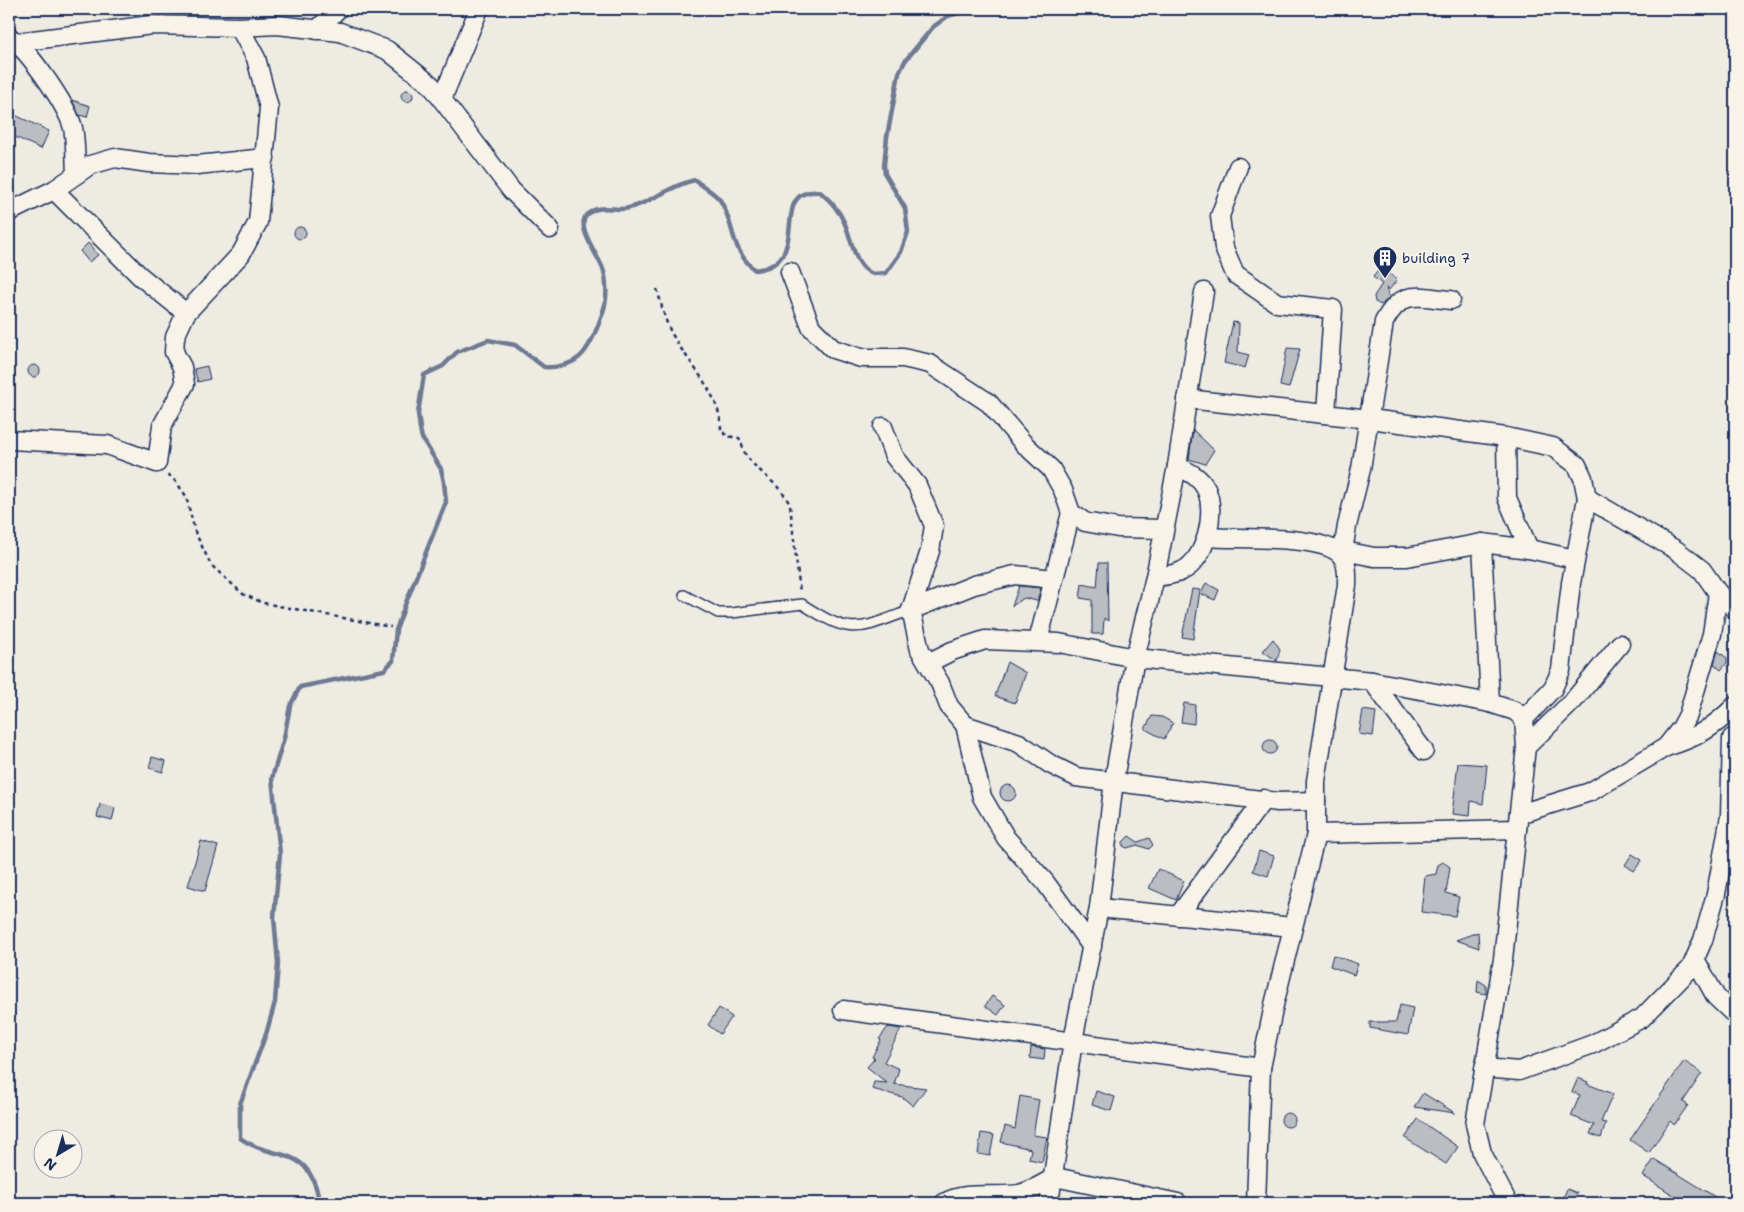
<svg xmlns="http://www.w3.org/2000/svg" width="1744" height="1212" font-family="'Shantell Sans',sans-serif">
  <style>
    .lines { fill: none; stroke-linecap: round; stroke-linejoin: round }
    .stream { stroke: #6e7992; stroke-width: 4.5 }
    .building { fill: #babdc2; stroke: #1b2f5e }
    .service-casing { stroke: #1b2f5e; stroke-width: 12 }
    .minor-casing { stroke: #1b2f5e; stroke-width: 21 }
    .path { stroke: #1b2f5e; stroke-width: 2.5; stroke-dasharray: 4 4; stroke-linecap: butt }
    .service { stroke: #f7f3e8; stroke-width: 9 }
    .minor { stroke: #f7f3e8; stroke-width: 18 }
    .labels { text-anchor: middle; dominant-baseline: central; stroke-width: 4; stroke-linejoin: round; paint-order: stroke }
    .poi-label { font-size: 14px; fill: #1b2f5e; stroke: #f7f3e8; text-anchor: start }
  </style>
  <rect width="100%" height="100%" fill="#eeebe2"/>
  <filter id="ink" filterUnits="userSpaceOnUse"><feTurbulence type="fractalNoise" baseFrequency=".02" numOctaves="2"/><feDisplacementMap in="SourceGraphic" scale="10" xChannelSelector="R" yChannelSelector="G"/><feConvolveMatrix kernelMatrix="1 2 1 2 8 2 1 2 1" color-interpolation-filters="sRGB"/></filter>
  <g filter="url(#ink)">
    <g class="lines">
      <path class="stream" d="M313 1203 318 1195C306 1143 273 1162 240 1138V1104L267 1031 275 1002 278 963 274 917 280 854 272 778 284 738 290 706 300 687 384 670 393 661 396 630 405 605 446 502 444 482 441 469 422 438 420 429 418 413 424 375 443 366 457 352 488 340 515 345 544 367C554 368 569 365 577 359 586 353 593 338 597 328 602 315 608 301 606 287 606 282 605 274 603 269 599 257 576 227 586 216 598 202 614 212 629 208 653 202 670 185 695 180 702 186 714 192 720 200 735 223 729 249 755 270 816 263 765 187 820 192 830 200 840 212 845 224 852 240 854 267 873 274L886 273 901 252 908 232 905 208 885 174 884 165 887 137 899 73 905 61 933 27 948 16 972 9"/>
    </g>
    <g class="building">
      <circle cx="407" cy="96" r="6"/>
      <polygon points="72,100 90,106 87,117 79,115"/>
      <polygon points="15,115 49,131 41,149 9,134"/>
      <circle cx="300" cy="233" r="6"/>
      <polygon points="88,243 98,255 89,262 80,251"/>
      <polygon points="1381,267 1397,280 1389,290 1386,288 1389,298 1381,305 1375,302 1374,296 1382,284 1373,277"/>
      <polygon points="1233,322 1239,323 1238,352 1249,355 1245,368 1224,363"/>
      <polygon points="1287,348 1300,349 1289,388 1280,386"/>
      <circle cx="34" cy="371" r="6"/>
      <polygon points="207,366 210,379 198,382 194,369"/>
      <polygon points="1193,430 1214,450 1205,464 1189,459"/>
      <polygon points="1099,563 1107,563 1108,621 1104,618 1103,634 1092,634 1092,600 1080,598 1082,584 1097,587"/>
      <polygon points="1206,583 1219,590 1215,600 1201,594"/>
      <polygon points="1019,586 1041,588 1037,601 1024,598 1012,606"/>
      <polygon points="1192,589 1200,590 1193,639 1182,637"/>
      <polygon points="1273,639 1280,649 1277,661 1263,651"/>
      <polygon points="1718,651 1727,658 1727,663 1721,670 1714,664"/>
      <polygon points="1007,662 1026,673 1015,703 995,696"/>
      <polygon points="1184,703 1195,705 1194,724 1181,722"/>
      <polygon points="1363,710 1376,712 1373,736 1359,734"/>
      <polygon points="1152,716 1162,717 1173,723 1164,739 1145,729"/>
      <circle cx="1270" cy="747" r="7"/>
      <polygon points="152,757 166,761 163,772 149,768"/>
      <polygon points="1458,763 1487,765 1483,804 1471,801 1470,816 1452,814"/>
      <circle cx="1008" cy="793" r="8"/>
      <polygon points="100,804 115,808 112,821 97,817"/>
      <polygon points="1129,836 1138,842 1149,838 1153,845 1149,849 1137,845 1127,848 1123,846 1123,842"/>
      <polygon points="201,841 218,846 205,891 188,886"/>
      <polygon points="1259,851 1274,856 1268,876 1253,871"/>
      <polygon points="1632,854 1642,860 1634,871 1625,865"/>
      <polygon points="1443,862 1450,867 1446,893 1459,897 1455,916 1421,912 1425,876 1436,874 1438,865"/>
      <polygon points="1158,869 1184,881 1176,900 1149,888"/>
      <polygon points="1478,932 1479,948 1456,940"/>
      <polygon points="1333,955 1358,964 1354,975 1330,966"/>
      <polygon points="1478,980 1486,985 1486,994 1477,992"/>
      <polygon points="992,996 1005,1005 998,1015 985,1006"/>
      <polygon points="1400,1005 1413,1008 1408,1035 1370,1028 1370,1022 1396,1022"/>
      <polygon points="719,1008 732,1017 720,1034 708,1025"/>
      <polygon points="888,1027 901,1029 884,1062 899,1069 894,1084 926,1088 913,1106 902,1097 872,1089 874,1082 887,1083 867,1067 875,1058 872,1057 881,1040 879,1039"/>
      <polygon points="1031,1047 1045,1049 1044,1060 1030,1058"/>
      <polygon points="1684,1061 1702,1073 1683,1102 1688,1105 1674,1125 1670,1121 1649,1153 1630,1140"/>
      <polygon points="1578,1078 1588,1082 1587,1084 1613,1094 1601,1122 1606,1123 1601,1138 1590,1134 1594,1125 1571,1116 1580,1095 1572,1092"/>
      <polygon points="1096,1091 1115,1097 1111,1111 1092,1105"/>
      <polygon points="1423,1093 1455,1113 1414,1107"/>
      <polygon points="1020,1096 1039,1100 1033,1135 1047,1137 1042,1162 1029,1159 1031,1149 1001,1142 1005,1126 1015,1129"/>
      <circle cx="1288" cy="1120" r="7"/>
      <polygon points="1418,1119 1458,1147 1446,1164 1405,1138"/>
      <polygon points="981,1133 994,1135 990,1156 978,1154"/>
      <polygon points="1654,1159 1725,1203 1686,1203 1643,1176"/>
      <polygon points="1567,1189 1577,1193 1573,1203 1561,1203"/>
    </g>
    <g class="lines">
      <defs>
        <path id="service" d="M684 595 718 613H732L802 604C853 637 857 630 911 610"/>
        <g id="minor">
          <polyline points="317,30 338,9"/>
          <path d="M9 37C28 49 67 105 73 128 76 142 75 159 76 174"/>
          <polyline points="17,42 152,25 239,27 277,25 340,32 387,50 431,85 511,190 550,229"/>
          <polyline points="442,99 479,9"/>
          <polyline points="1238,167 1220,216 1224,248 1235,274 1277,303 1333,309 1326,414"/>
          <polyline points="54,190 140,276 186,313"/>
          <polyline points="9,212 54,190 90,165 115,158 149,163 197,165 265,158"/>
          <polyline points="790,272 811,327 833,349 861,358 903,358 930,364 989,403 1024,444 1051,469 1063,490 1071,513 1085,522 1118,528 1164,529"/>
          <polyline points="1187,399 1370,419 1506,437 1553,447 1577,465 1583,478 1587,498 1571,583 1561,670 1553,688 1524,719"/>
          <polyline points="883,427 894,456 917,485 934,526 930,551 911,610 920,650 940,683 949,706 965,725 982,797 1006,838 1045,882 1092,947"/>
          <polyline points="1506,437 1507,498 1529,549"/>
          <polyline points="9,440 107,445 157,463 162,426 185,384 182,367 174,352 175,337 186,313 241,254 258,222 269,108 256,58 239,27"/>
          <polyline points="1587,498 1676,550 1702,570 1718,593 1735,609"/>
          <path d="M1208 537C1236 540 1329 533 1343 558 1348 566 1347 576 1347 585L1316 781V834L1274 1005 1261 1068 1256 1203"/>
          <polyline points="1482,543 1490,703"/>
          <polyline points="1334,549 1374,557 1407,557 1482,543 1529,549 1575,559"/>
          <path d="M1343 551 1347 526 1361 469 1384 322C1402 288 1418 297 1451 300"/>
          <path d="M1155 577C1164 576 1174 575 1182 571 1206 560 1217 512 1206 489 1199 476 1189 472 1177 466"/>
          <polyline points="911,610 974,585 1015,575 1054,579"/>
          <polyline points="1038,641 1071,513"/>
          <polyline points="928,663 952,651 985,640 1059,643 1135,658 1372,681 1490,703 1515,711 1524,719 1526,747 1503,959 1475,1124 1482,1153 1508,1203"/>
          <polyline points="1372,681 1424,751"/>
          <polyline points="965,725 1019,743 1050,764 1076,777 1278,802 1316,801"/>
          <polyline points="1526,747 1574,700 1620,644"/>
          <path d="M1666 747C1696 738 1713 728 1735 706"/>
          <polyline points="1519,814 1590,792 1666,747 1681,728 1688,715 1712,634 1718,593"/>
          <polyline points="1316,834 1517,829"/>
          <polyline points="1099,908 1293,927"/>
          <polyline points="1178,916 1264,799"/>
          <polyline points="1695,959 1716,997 1735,1015"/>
          <polyline points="843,1010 1261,1068"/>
          <polyline points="1484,1068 1519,1071 1593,1044 1642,1018 1691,968 1703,940 1716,894 1730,816 1732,738"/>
          <path d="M944 1203C966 1190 995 1198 1019 1194 1032 1191 1043 1184 1055 1177L1178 1203"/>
          <polyline points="1049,1203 1073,1041 1099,908 1114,780 1135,658 1155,577 1177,466 1204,292"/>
        </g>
      </defs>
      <use href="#service" class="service-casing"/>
      <use href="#minor" class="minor-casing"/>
      <g class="path">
        <path d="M657 289C661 302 664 318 670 330 686 362 721 392 721 430L727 436 739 438C743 443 742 450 746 455 760 475 780 483 790 505L800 593"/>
        <polyline points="168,474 177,483 186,496 195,532 211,565 243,594 263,603 391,627"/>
      </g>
      <use href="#service" class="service"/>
      <use href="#minor" class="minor"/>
    </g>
  </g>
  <defs>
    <symbol id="building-pin" viewBox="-11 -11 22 30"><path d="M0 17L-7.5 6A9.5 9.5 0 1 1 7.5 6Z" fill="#1b2f5e" stroke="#f7f3e8"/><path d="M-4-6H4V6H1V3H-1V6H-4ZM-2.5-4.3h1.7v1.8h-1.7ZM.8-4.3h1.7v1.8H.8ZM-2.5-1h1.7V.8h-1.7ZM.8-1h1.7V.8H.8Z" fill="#fff"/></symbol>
  </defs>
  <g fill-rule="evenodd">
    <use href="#building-pin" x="1371" y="244" width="28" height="38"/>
  </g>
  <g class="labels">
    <g class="poi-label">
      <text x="1402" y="258">building 7</text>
    </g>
  </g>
  <rect width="1744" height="1212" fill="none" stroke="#f7f3e8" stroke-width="30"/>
  <rect x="15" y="15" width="1714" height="1182" fill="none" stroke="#1b2f5e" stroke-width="2" filter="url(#ink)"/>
  <g transform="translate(58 1154) rotate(218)"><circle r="24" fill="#f7f3e8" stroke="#9fa5b1"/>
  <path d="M0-4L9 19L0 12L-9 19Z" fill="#1b2f5e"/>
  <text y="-8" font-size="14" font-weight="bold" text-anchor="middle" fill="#1b2f5e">N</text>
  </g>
</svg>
